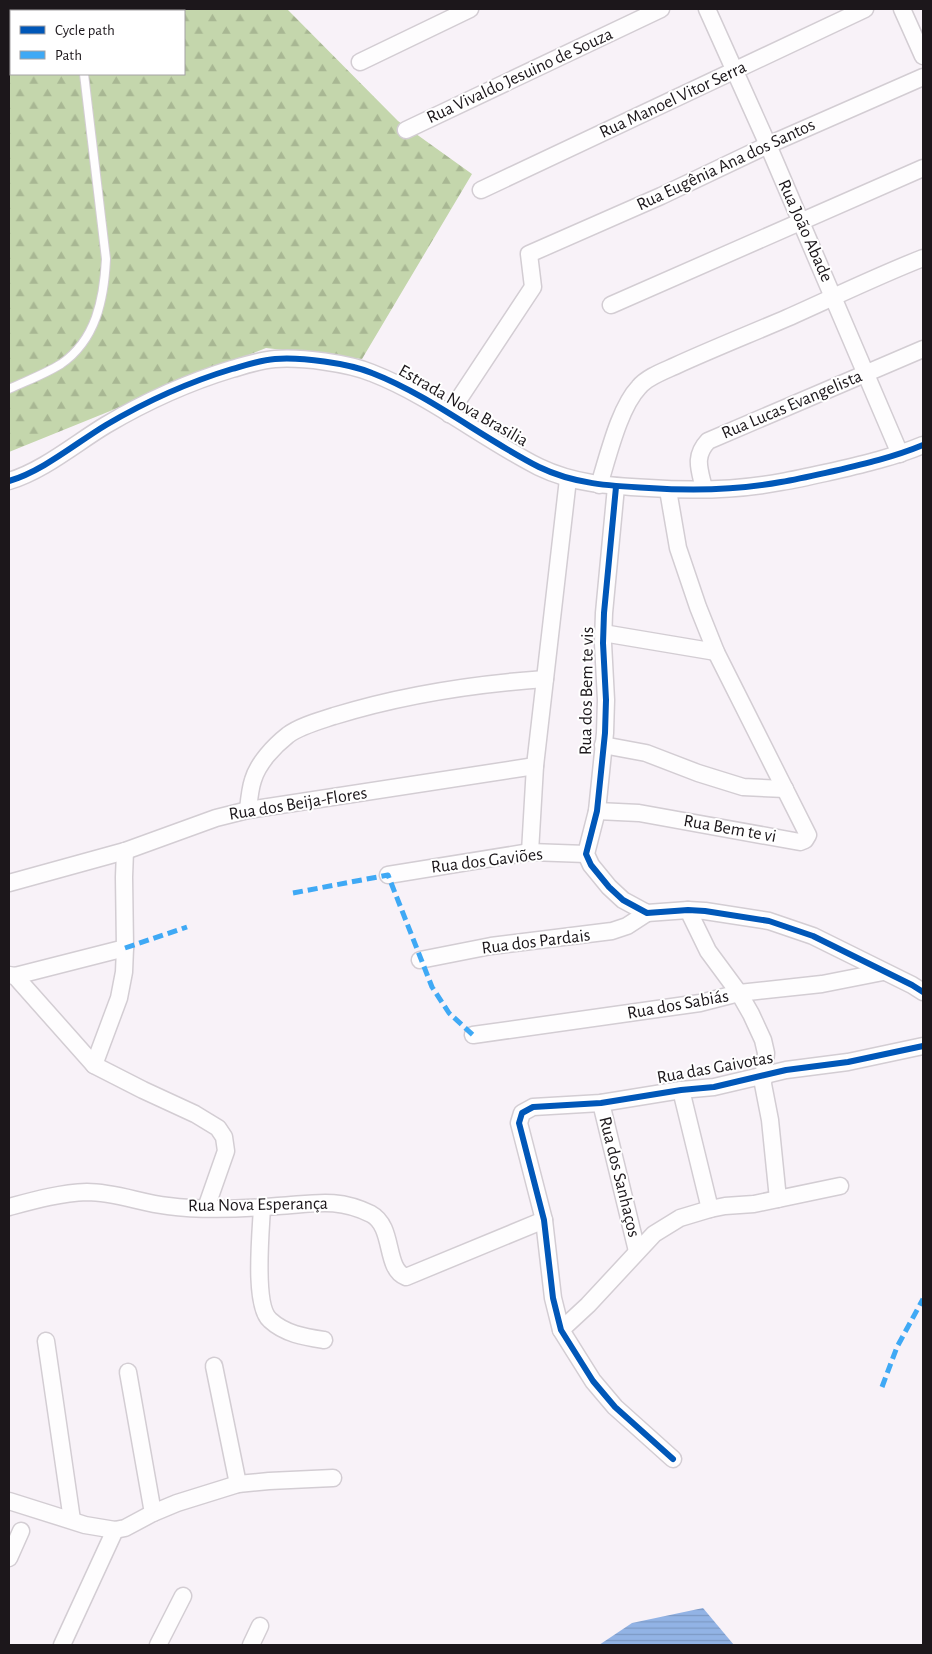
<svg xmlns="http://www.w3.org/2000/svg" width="932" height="1654" font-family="'Alegreya Sans',sans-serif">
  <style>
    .forest { fill: url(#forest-firs); fill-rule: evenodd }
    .water { fill: url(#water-rules) }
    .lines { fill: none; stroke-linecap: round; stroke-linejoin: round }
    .lane-casing { stroke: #d3cdd3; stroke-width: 10 }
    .street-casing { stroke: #d3cdd3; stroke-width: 19 }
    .lane { stroke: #fefdfe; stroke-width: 8 }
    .street { stroke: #fefdfe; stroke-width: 16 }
    .quiet { stroke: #3fa9f5; stroke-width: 5; stroke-dasharray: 10 5; stroke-linecap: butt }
    .cycleway-casing { stroke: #fff; stroke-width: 9 }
    .cycleway { stroke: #0057b8; stroke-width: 6 }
    .labels { text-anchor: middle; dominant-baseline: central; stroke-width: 4; stroke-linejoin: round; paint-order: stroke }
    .street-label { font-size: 18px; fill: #1c171b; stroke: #fff }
  </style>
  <defs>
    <pattern id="forest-firs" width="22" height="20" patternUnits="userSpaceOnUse" patternTransform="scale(1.25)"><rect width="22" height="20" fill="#c4d6ac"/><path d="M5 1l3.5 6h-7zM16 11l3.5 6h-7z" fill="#a8b793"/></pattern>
    <pattern id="water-rules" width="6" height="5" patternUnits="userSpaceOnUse" patternTransform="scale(1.25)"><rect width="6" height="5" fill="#92b3e5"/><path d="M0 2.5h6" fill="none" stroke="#7d99c4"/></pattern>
  </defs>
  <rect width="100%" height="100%" fill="#f8f2f8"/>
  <path class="forest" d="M9 9H287L398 121 472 174 362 359 266 348 9 452ZM11 11H184V74H11Z"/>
  <polygon class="water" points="703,1608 734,1645 599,1645 632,1623"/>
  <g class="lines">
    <defs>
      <g id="lane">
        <polyline points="77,9 77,11"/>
        <path d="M9 389C26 381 45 374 61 364 96 340 104 299 106 259L84 74"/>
      </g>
      <g id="street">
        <polyline points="707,9 768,145 900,454"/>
        <polyline points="902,9 923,56"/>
        <polyline points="360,62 470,9"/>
        <polyline points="406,130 661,9"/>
        <polyline points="481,190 865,9"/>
        <polyline points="611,305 923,168"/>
        <polyline points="449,414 533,287 529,254 661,196 768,145 923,77"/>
        <path d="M9 481C43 471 76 443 106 425 145 402 189 382 232 369 246 365 261 360 275 359 301 357 348 363 372 373 431 396 482 438 539 467 574 484 610 486 649 488 692 491 738 490 781 482 799 479 816 475 834 471 864 464 894 457 923 445"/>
        <path d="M599 485C608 457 619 408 639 387 647 377 664 371 675 366 712 349 750 334 787 318 832 298 877 276 923 258"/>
        <polyline points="616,487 604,613 603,643 606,700 605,733 597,811 586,854 591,865 609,887 623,900 647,913 688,910 705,911 769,921 813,936 912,985 923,992"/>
        <path d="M704 489C700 470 693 457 708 441L923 349"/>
        <polyline points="603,633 716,652"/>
        <polyline points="603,745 646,753 698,773 743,787 785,789"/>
        <path d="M248 810C249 800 250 789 253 780 258 763 274 746 288 735 300 726 319 721 334 716 402 695 473 684 545 679"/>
        <polyline points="597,811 639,813 800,842 805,840 808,835 716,652 698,607 678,548 668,490"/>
        <polyline points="530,852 535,766 568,479"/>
        <polyline points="388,875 530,852 586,854"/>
        <polyline points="9,883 125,851 216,818 248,810 535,766"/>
        <polyline points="688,910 708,951 739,993 751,1014 763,1040 766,1053 763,1084 770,1120 778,1199"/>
        <polyline points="420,960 491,946 612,931 627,926 647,913"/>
        <polyline points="9,975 15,976 125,948"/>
        <polyline points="15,976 94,1065 143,1090 195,1114 218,1128 224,1137 226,1151 206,1208"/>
        <polyline points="473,1035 700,1003 739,993 822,984 883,972"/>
        <polyline points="94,1065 119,998 124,972 125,948 124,877 125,851"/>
        <polyline points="681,1090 710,1209"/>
        <polyline points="601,1103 637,1251"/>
        <path d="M9 1207C35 1200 60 1193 87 1192 115 1192 141 1203 168 1206 204 1211 242 1209 278 1206 313 1204 337 1197 371 1214 395 1227 384 1269 406 1277L544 1220"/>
        <path d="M262 1207C261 1231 253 1305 270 1320 285 1334 305 1337 324 1340"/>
        <polyline points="561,1330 588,1305 654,1234 680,1218 710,1209 725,1206 754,1204 840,1186"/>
        <polyline points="46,1341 72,1520"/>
        <polyline points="214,1366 238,1484"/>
        <polyline points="128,1372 153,1513"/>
        <polyline points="673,1459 615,1407 593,1381 561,1330 553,1298 544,1220 519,1123 522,1113 533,1107 601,1103 681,1090 714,1087 786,1070 848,1062 923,1046"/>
        <polyline points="9,1501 85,1525 115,1530 125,1528 153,1513 177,1503 238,1484 269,1481 333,1478"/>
        <polyline points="9,1558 21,1531"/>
        <polyline points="62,1645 115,1530"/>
        <polyline points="158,1645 183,1596"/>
        <polyline points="251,1645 260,1626"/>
      </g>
    </defs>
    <use href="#lane" class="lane-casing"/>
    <use href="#street" class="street-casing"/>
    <use href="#lane" class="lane"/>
    <use href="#street" class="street"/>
    <g class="quiet">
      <polyline points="293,893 388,875 432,987 449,1013 473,1035"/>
      <polyline points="125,948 187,927"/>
      <polyline points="882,1387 897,1347 923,1299"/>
    </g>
    <defs>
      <g id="cycleway">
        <path d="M9 481C43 471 76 443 106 425 145 402 189 382 232 369 246 365 261 360 275 359 301 357 348 363 372 373 431 396 482 438 539 467 574 484 610 486 649 488 692 491 738 490 781 482 799 479 816 475 834 471 864 464 894 457 923 445"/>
        <polyline points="616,487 604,613 603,643 606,700 605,733 597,811 586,854 591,865 609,887 623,900 647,913 688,910 705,911 769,921 813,936 912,985 923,992"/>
        <polyline points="673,1459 615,1407 593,1381 561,1330 553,1298 544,1220 519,1123 522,1113 533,1107 601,1103 681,1090 714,1087 786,1070 848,1062 923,1046"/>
      </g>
    </defs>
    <use href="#cycleway" class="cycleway-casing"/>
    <use href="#cycleway" class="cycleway"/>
  </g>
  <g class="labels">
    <g class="street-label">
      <text transform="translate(520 76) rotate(-25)">Rua Vivaldo Jesuino de Souza</text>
      <text transform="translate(673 100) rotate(-25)">Rua Manoel Vitor Serra</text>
      <text transform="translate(726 165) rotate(-25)">Rua Eugênia Ana dos Santos</text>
      <text transform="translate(805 231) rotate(66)">Rua João Abade</text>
      <text transform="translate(792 405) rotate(-23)">Rua Lucas Evangelista</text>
      <text transform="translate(463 406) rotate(30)">Estrada Nova Brasilia</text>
      <text transform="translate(587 691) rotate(-89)">Rua dos Bem te vis</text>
      <text transform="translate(298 804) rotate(-9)">Rua dos Beija-Flores</text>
      <text transform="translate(730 829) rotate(10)">Rua Bem te vi</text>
      <text transform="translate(487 861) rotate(-7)">Rua dos Gaviões</text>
      <text transform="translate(536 942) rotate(-7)">Rua dos Pardais</text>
      <text transform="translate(678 1005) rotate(-10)">Rua dos Sabiás</text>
      <text transform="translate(715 1068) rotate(-10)">Rua das Gaivotas</text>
      <text transform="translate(619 1177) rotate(76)">Rua dos Sanhaços</text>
      <text transform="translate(258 1205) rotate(-1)">Rua Nova Esperança</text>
    </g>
  </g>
  <rect width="932" height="1654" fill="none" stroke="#1c171b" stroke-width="20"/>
  <rect x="10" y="10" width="175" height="65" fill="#ffffff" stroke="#a4a2a4"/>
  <rect x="20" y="26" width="25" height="8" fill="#0057b8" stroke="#a4a2a4"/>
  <text x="55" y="35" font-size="15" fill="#1c171b">Cycle path</text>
  <rect x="20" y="51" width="25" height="8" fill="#3fa9f5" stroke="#a4a2a4"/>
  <text x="55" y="60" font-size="15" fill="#1c171b">Path</text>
</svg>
